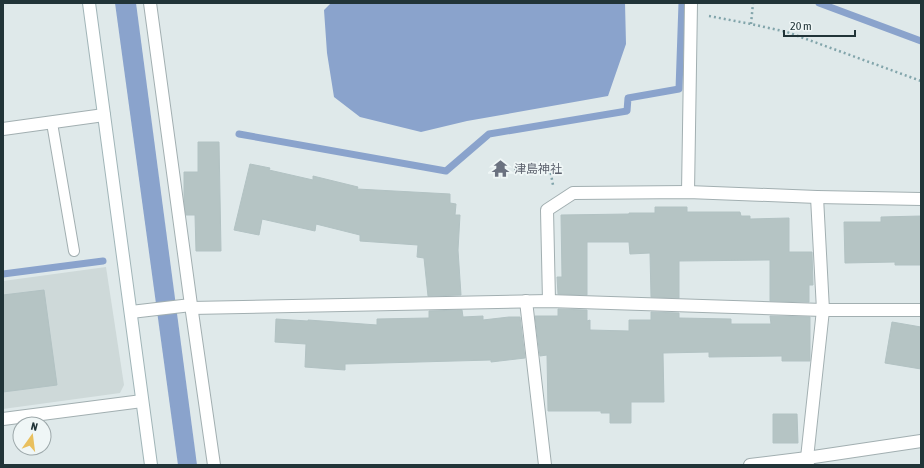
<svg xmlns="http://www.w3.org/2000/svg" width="924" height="468" font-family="'Asap Condensed','Noto Sans JP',sans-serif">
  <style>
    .built { fill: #ced9d9 }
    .water { fill: #8aa3cc }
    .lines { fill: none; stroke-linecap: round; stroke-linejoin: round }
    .stream { stroke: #8aa3cc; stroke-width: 7 }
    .building { fill: #b5c4c4; stroke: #b2c2c3 }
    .lane-casing { stroke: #a2afb1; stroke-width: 12 }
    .street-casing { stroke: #a2afb1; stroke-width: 14 }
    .secondary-casing { stroke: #a1b5b8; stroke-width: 14 }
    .path { stroke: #82a5ab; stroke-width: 2.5; stroke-dasharray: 2 3; stroke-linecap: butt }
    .lane { stroke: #fff; stroke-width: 10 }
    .street { stroke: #fff; stroke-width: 12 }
    .secondary { stroke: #fff; stroke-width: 12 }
    .labels { text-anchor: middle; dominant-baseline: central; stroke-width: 3.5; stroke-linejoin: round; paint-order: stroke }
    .worship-label { font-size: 12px; fill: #5b616d; stroke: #eff6f6; text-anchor: start }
  </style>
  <rect width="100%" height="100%" fill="#dfe9ea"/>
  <polygon class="built" points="106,267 124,385 120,393 3,409 3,281"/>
  <g class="water">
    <polygon points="115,3 136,3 197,465 178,465"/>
    <polygon points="331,3 625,3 626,44 608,96 467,121 421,132 360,117 334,97 327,53 324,10"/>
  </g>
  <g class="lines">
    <g class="stream">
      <polyline points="819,3 921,41"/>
      <polyline points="239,134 446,171 489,134 627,111 628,98 679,89 682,3"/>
      <polyline points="3,274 103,261"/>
    </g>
  </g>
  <g class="building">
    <polygon points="198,142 219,142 221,251 196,251 195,215 186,215 184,201 184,172 198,172"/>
    <polygon points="250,164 270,168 269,170 313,180 313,176 358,187 357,189 450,194 450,203 456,204 455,215 460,215 458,250 461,295 428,296 424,258 417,257 418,245 360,241 360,235 316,224 315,231 262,219 259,235 234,230"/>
    <polygon points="655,207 687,207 687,212 740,212 741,216 750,216 750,219 789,218 789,252 812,252 813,285 809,285 809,302 770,301 770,260 679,261 679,298 651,297 650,253 630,254 629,242 587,242 587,295 558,294 557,277 562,277 561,215 629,214 629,213 655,213"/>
    <polygon points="921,216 921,265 895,265 895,262 845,263 844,222 881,222 881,217"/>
    <polygon points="44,290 57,385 3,392 3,295"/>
    <polygon points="558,309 587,310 587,321 590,320 590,330 629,331 629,320 651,320 651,312 679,313 679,318 731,319 731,324 771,324 770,316 810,317 810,361 782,361 782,356 709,357 709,352 663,353 664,402 631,402 631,423 610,423 610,413 601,413 601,411 548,411 547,355 540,356 535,316 558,316"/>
    <polygon points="462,310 463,317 483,316 483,320 509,317 520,317 525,358 491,362 491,360 345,364 345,370 305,367 306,344 275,342 276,319 308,321 308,320 377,325 377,319 429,318 429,311"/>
    <polygon points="892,322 921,327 921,369 885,363"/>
    <polygon points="773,414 797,414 798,443 773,443"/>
  </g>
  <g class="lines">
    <defs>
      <polyline id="lane" points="52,123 74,251"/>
      <g id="street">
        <polyline points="150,3 191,305 214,465"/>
        <polyline points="3,129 104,115"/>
        <polyline points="688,192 691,3"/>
        <polyline points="526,301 545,465"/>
        <polyline points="549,301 547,210 573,193 688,192 817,197 921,199"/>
        <polyline points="191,308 549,301 823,310 921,310"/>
        <polyline points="131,312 191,305"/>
        <polyline points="3,419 142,401"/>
        <polyline points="750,465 807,458 921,441"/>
        <polyline points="808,465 807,458 823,310 817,197"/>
      </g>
      <polyline id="secondary" points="89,3 151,465"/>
    </defs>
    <use href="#lane" class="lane-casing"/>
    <use href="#street" class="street-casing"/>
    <use href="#secondary" class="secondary-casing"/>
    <g class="path">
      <polyline points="709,16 751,24 787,32 921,81"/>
      <polyline points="751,24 753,3"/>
      <polyline points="514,169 550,169 553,185"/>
    </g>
    <use href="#lane" class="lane"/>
    <use href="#street" class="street"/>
    <use href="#secondary" class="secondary"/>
  </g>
  <defs>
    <symbol id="temple-bare" viewBox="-9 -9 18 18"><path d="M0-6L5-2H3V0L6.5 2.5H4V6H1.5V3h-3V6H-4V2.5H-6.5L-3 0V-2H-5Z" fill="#6b7280" stroke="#eff6f6" stroke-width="2.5" paint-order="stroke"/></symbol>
  </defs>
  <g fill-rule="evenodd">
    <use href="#temple-bare" x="488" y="156" width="25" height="25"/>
  </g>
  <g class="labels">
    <g class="worship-label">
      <text x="514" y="169">津島神社</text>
    </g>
  </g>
  <rect width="924" height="468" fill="none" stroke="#213438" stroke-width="8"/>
  <g transform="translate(32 436) rotate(14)"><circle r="19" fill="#eff6f6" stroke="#9da8aa"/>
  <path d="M0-3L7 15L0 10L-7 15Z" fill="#e9c05e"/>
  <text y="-6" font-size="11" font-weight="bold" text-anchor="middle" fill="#213438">N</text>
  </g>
  <path d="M784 30v6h71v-6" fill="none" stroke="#213438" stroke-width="2"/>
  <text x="790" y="30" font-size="12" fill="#213438" stroke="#eff6f6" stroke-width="3" paint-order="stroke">20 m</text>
</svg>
